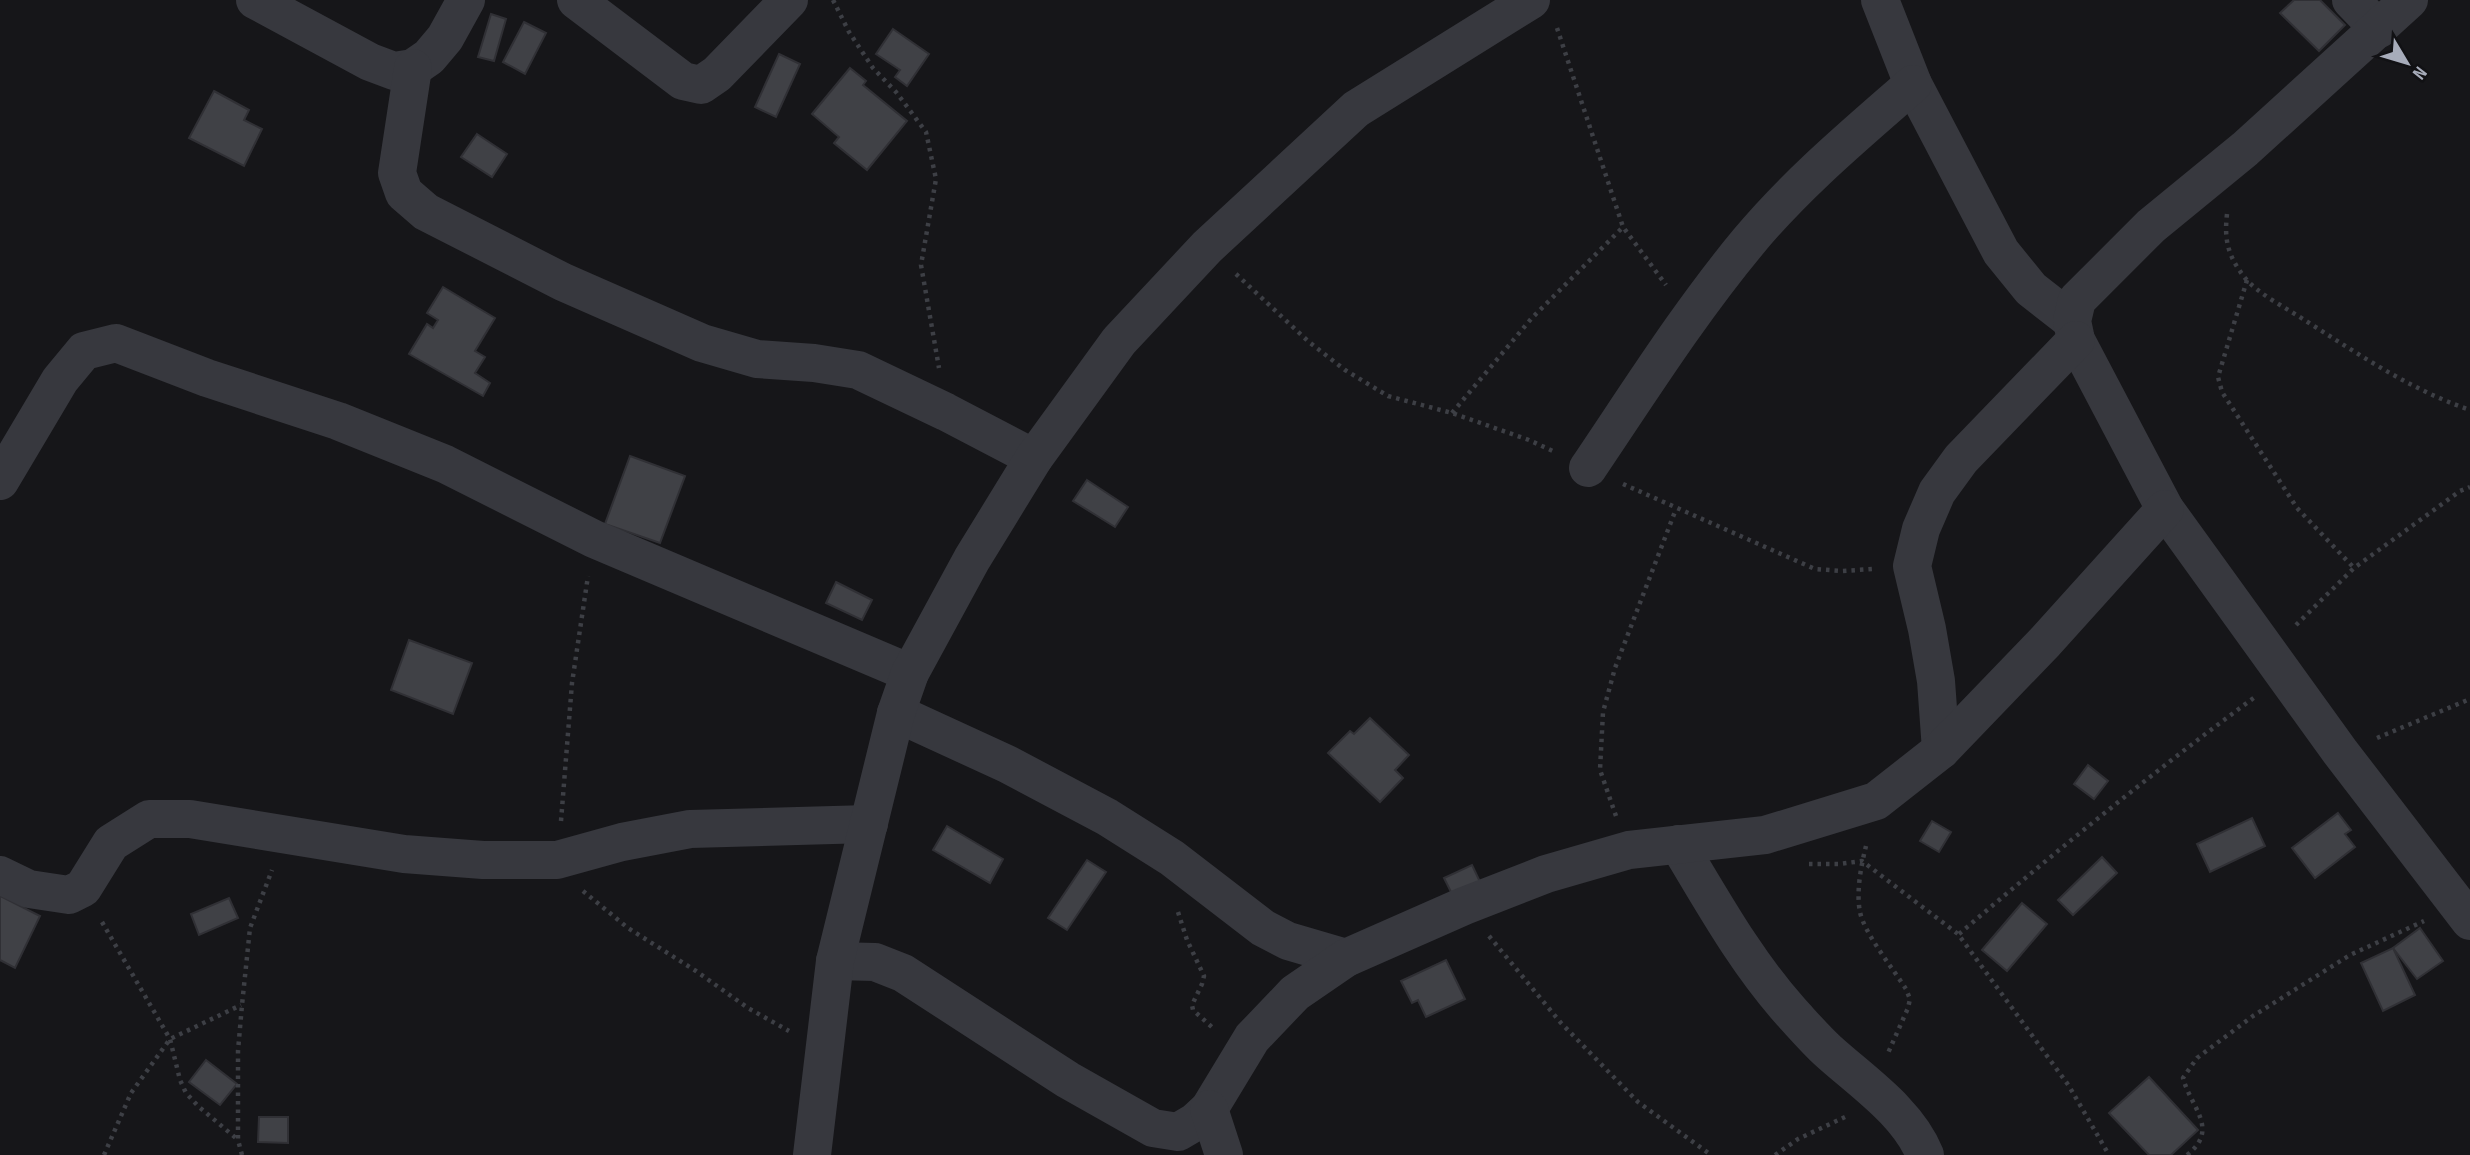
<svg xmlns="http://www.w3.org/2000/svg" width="2470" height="1155" font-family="'Sofia Sans Condensed',sans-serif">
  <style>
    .building { fill: #404146; stroke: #303035; stroke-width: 2 }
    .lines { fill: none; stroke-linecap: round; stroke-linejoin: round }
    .path { stroke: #3d3f45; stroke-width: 4.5; stroke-dasharray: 3.5 5; stroke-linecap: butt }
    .street { stroke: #37383e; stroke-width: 38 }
  </style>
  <rect width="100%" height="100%" fill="#161619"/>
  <g class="building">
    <polygon points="2294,0 2320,0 2345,25 2319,51 2280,13"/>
    <polygon points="491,14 506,19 494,61 478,57"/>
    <polygon points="524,22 546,33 525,74 503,62"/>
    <polygon points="893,29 929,54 907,86 895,77 900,70 876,54"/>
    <polygon points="779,54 800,64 776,117 755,107"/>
    <polygon points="850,68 866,81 863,85 907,121 867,170 834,143 839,137 812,114"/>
    <polygon points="214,91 249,110 244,120 262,129 244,166 189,138"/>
    <polygon points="477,134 507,154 492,177 461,157"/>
    <polygon points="443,287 495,318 475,351 485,357 475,373 490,383 483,396 409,354 427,324 433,328 438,320 427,313"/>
    <polygon points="630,456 685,476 660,543 605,524"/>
    <polygon points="1087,480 1128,507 1115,527 1073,501"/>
    <polygon points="836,582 872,600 862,620 826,603"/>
    <polygon points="409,640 472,663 453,714 391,690"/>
    <polygon points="1370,718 1409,755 1395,770 1403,778 1380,802 1328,753 1350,731 1354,734"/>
    <polygon points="2088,765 2108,781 2094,799 2074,784"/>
    <polygon points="2338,813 2351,830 2345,834 2355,847 2315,878 2292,848"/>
    <polygon points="2252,818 2265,846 2210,872 2197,844"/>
    <polygon points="1932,821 1951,832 1939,852 1920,841"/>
    <polygon points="947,826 1003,859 990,883 933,850"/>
    <polygon points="2102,857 2117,873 2073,915 2058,900"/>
    <polygon points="1087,860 1106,872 1067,930 1048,918"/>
    <polygon points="1472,865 1481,884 1453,896 1444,878"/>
    <polygon points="0,896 40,916 15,968 0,960"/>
    <polygon points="229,898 238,918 199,935 191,914"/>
    <polygon points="2022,903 2047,924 2007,971 1982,950"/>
    <polygon points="2420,928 2443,961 2417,979 2393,948"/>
    <polygon points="2393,948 2415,995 2383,1011 2361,963"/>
    <polygon points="1446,960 1465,999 1426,1017 1418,1000 1412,1003 1401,981"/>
    <polygon points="206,1060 237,1084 220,1105 189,1082"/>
    <polygon points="2149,1077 2198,1130 2171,1155 2149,1155 2109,1113"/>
    <polygon points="259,1117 288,1117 288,1143 258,1142"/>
  </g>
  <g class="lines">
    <g class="path">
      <polyline points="833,0 849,32 873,68 896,92 926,132 936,179 921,265 939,368"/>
      <polyline points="1557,28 1623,227 1666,285"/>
      <path d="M2227 214C2224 241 2228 256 2245 278 2258 294 2288 309 2306 321 2360 355 2409 389 2470 410"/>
      <polyline points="1236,274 1309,342 1345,370 1388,396 1452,413 1529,440 1555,452"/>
      <polyline points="2247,280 2218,377 2222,392 2297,508 2354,568"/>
      <polyline points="1452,413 1531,319 1623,227"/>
      <polyline points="1623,484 1815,569 1842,571 1873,569"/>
      <polyline points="2296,625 2354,568 2460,491 2470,487"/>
      <polyline points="2377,738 2470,699"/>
      <polyline points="1616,816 1600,770 1603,712 1615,668 1676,509"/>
      <polyline points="561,821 572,683 588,576"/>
      <path d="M1866 846C1861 866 1856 892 1860 912 1864 933 1894 970 1906 989L1910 999 1908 1008 1888 1053"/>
      <polyline points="1809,864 1839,864 1862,861 1958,934 2069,1086 2109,1155"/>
      <polyline points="583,891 628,928 696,971 748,1008 789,1031"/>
      <polyline points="1178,912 1187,940 1204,976 1202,984 1192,1005 1193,1010 1214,1029"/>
      <polyline points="102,922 170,1039 180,1080 186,1093 198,1106 237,1139"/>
      <path d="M1959 934C2055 852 2153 772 2255 697"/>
      <polyline points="1489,936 1561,1023 1638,1102 1711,1155"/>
      <polyline points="104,1155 131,1093 170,1039 241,1005"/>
      <polyline points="242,1155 238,1140 238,1051 242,1005 250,928 272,870"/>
      <polyline points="1775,1155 1798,1139 1845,1117"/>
      <path d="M2187 1155C2220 1129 2191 1108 2183 1078L2197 1058 2253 1016 2350 955 2424 921"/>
    </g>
    <g class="street">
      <polyline points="255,0 370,62 394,71 413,68 429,57 445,38 466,0"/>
      <polyline points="576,0 683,81 701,85 717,74 789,0"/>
      <polyline points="1880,0 1913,84 2001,252 2031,289 2072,321"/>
      <polyline points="2351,0 2379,29"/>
      <polyline points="2409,0 2245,149 2151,226 2077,300 2072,321 2076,340 2165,509 2341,753 2470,921"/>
      <polyline points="413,68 397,173 404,193 426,212 563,282 702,343 757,359 814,363 858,370 946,412 1034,458"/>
      <path d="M1588 468C1640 391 1689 313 1748 242 1797 183 1856 134 1913 84"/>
      <polyline points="0,481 60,380 84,351 116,343 207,378 338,421 445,464 594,539 910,673"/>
      <polyline points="896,713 1007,764 1107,817 1172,858 1263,928 1288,941 1346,958"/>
      <polyline points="1941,750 1936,681 1927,629 1912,566 1921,529 1937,492 1961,459 2076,340"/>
      <path d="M1678 844C1713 902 1746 962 1791 1012 1803 1025 1815 1039 1828 1051 1861 1081 1908 1112 1925 1155"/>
      <polyline points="0,875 29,889 69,895 83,888 111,843 149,819 190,819 404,854 483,860 557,860 622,842 690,829 869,824"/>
      <polyline points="835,961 875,962 903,973 1068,1080 1153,1128 1178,1132 1195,1122 1209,1109 1252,1038 1295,993 1346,958 1464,906 1546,874 1629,850 1765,835 1876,801 1941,750 2045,642 2165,509"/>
      <polyline points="1209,1109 1224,1155"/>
      <polyline points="812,1155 835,961 896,713 910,673 972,559 1034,458 1119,341 1207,247 1356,109 1531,0"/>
    </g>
  </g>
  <g transform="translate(2407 63) rotate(128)" stroke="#111114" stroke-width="5" paint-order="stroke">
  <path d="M0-5L12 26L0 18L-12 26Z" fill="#a7acba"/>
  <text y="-10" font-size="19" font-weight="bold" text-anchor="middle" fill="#a7acba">N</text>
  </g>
</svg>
